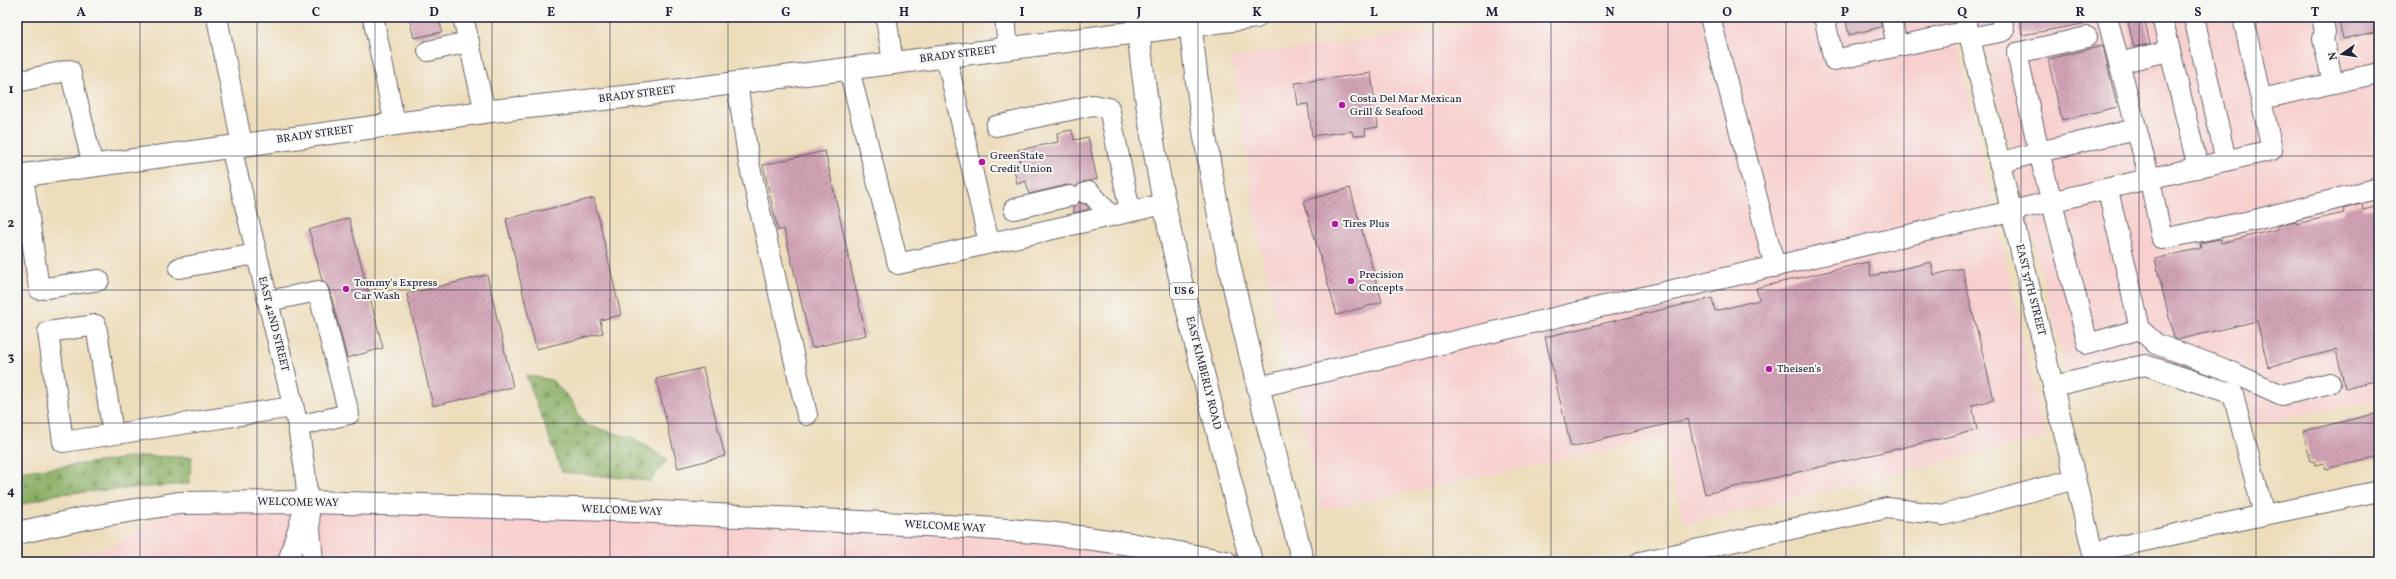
<svg xmlns="http://www.w3.org/2000/svg" width="2396" height="579" font-family="Vollkorn,serif">
  <style>
    .built { fill: #f7d0cf }
    .forest { fill: url(#forest-firs); stroke: #56684f }
    .building { fill: url(#building-hatch) }
    .lines { fill: none; stroke-linecap: round; stroke-linejoin: round }
    .minor-casing { stroke: #696368; stroke-width: 22 }
    .major-casing { stroke: #696368; stroke-width: 24 }
    .highway-casing { stroke: #696368; stroke-width: 24 }
    .minor { stroke: #fff; stroke-width: 20 }
    .major { stroke: #fff; stroke-width: 22 }
    .highway { stroke: #fff; stroke-width: 22 }
    .grid { fill: none; stroke: #22223b; stroke-width: 1; stroke-opacity: 0.55 }
    .poi-dot { fill: #b5179e; stroke: #f6f6f2; stroke-width: 1.5 }
    .labels { text-anchor: middle; dominant-baseline: central; stroke-width: 4; stroke-linejoin: round; paint-order: stroke }
    .shield { fill: #f6f6f2; stroke: #626272; stroke-width: 1 }
    .shield-label { font-size: 10px; font-weight: bold; fill: #22223b }
    .street-label { font-size: 11px; fill: #22223b; stroke: #f6f6f2 }
    .poi-label { font-size: 11px; fill: #22223b; stroke: #f6f6f2; text-anchor: start }
    .neatline { fill: none; stroke: #22223b; stroke-width: 1.5 }
    .grid-label { font-size: 13px; text-anchor: middle; font-weight: bold; fill: #22223b }
  </style>
  <defs>
    <pattern id="forest-firs" width="22" height="20" patternUnits="userSpaceOnUse"><rect width="22" height="20" fill="#8aae63"/><path d="M5 1l3.5 6h-7zM16 11l3.5 6h-7z" fill="#708d53"/></pattern>
    <pattern id="building-hatch" width="6" height="6" patternUnits="userSpaceOnUse"><rect width="6" height="6" fill="#d2a2b5"/><path d="M-1 1l2-2M0 6l6-6M5 7l2-2" fill="none" stroke="#aa8494"/></pattern>
  </defs>
  <rect width="100%" height="100%" fill="#f6f6f2"/>
  <filter id="ink" filterUnits="userSpaceOnUse"><feTurbulence type="fractalNoise" baseFrequency=".025" numOctaves="2"/><feDisplacementMap in="SourceGraphic" scale="8" xChannelSelector="R" yChannelSelector="G"/><feConvolveMatrix kernelMatrix="1 2 1 2 8 2 1 2 1" color-interpolation-filters="sRGB"/></filter>
  <filter id="wash" filterUnits="userSpaceOnUse"><feTurbulence type="fractalNoise" baseFrequency=".012" numOctaves="4" result="noise"/><feDisplacementMap in="SourceGraphic" scale="16" xChannelSelector="R" yChannelSelector="G"/><feGaussianBlur stdDeviation="0.9" result="paint"/><feColorMatrix in="noise" values="0 0 0 0 0 0 0 0 0 0 0 0 0 0 0 0 0 1.4 0 .05"/><feComposite in="paint" operator="in"/></filter>
  <g filter="url(#wash)">
    <rect width="100%" height="100%" fill="#edddbb"/>
    <g class="built">
      <polygon points="1522,17 1952,17 2045,438 1685,525 1663,439 1322,510 1260,247 1232,58"/>
      <polygon points="1978,17 2379,17 2379,399 2254,426 2243,388 2141,355 2066,372"/>
      <polygon points="179,503 967,527 1217,562 29,562 112,547"/>
    </g>
    <g class="forest">
      <polygon points="526,375 552,380 571,400 585,425 633,438 667,459 651,481 562,472"/>
      <polygon points="146,456 192,457 189,484 58,494 17,506 17,472"/>
    </g>
    <g id="blocks">
      <g class="building">
        <polygon points="409,17 439,17 442,32 414,38"/>
        <polygon points="1845,17 1880,17 1881,27 1849,35"/>
        <polygon points="2019,17 2082,17 2083,24 2022,35"/>
        <polygon points="2127,17 2144,17 2150,44 2134,47"/>
        <polygon points="2338,17 2379,17 2379,31 2343,39"/>
        <polygon points="2103,46 2117,107 2062,120 2048,59"/>
        <polygon points="1371,73 1378,127 1365,129 1366,135 1353,136 1352,131 1312,136 1308,104 1298,105 1295,83"/>
        <polygon points="1072,130 1074,140 1088,137 1097,179 1083,182 1076,187 1067,185 1029,194 1026,181 1017,184 1013,164 1020,162 1018,150 1058,142 1057,133"/>
        <polygon points="825,151 866,335 812,348 784,229 778,231 763,165"/>
        <polygon points="1350,188 1382,302 1337,315 1304,201"/>
        <polygon points="594,198 621,315 600,320 603,333 536,349 506,219"/>
        <polygon points="1079,202 1085,204 1089,209 1074,213 1073,207"/>
        <polygon points="2362,204 2363,210 2379,206 2379,380 2345,388 2336,350 2268,367 2257,321 2177,340 2174,338 2155,259 2201,248 2200,243 2220,239 2221,243 2278,229 2277,226 2296,221 2296,224 2344,213 2343,209"/>
        <polygon points="349,218 383,348 347,358 329,288 322,280 309,230"/>
        <polygon points="1868,262 1871,276 1931,262 1934,275 1962,268 1994,400 1972,405 1977,430 1705,494 1688,419 1571,447 1545,337 1712,298 1715,311 1759,300 1756,288"/>
        <polygon points="487,275 513,387 433,406 407,294"/>
        <polygon points="703,368 725,456 678,468 656,379"/>
        <polygon points="2379,413 2379,457 2326,469 2324,463 2315,465 2314,461 2310,461 2303,431"/>
      </g>
    </g>
  </g>
  <g filter="url(#ink)">
    <use href="#blocks" fill-opacity="0" stroke="#696368" stroke-width="1"/>
    <g class="lines">
      <defs>
        <g id="minor">
          <polyline points="217,17 242,145"/>
          <polyline points="373,17 395,125"/>
          <polyline points="463,17 485,112"/>
          <polyline points="886,17 893,63"/>
          <polyline points="1005,17 1008,48"/>
          <polyline points="1710,17 1775,267"/>
          <polyline points="1824,17 1834,60 1968,31"/>
          <polyline points="1891,17 1897,46"/>
          <polyline points="1965,17 2095,562"/>
          <polyline points="2107,17 2150,180 2162,239 2255,220 2379,188"/>
          <polyline points="2162,17 2198,168"/>
          <polyline points="2194,17 2226,161"/>
          <polyline points="2322,17 2325,32 2323,39 2333,83"/>
          <polyline points="1970,38 2004,31 2001,17"/>
          <polyline points="428,51 469,42"/>
          <polyline points="946,56 989,243"/>
          <polyline points="2119,63 2168,51"/>
          <polyline points="849,69 898,264 1164,204"/>
          <polyline points="17,82 70,70 93,166"/>
          <polyline points="737,83 749,163 807,415"/>
          <polyline points="2261,99 2379,73"/>
          <polyline points="996,126 1093,105 1109,108 1130,211"/>
          <polyline points="231,147 298,426 305,471 313,562"/>
          <polyline points="1999,163 2039,152 2017,53 2087,37"/>
          <polyline points="23,175 39,289 99,280"/>
          <polyline points="2108,190 2140,329 2088,344 2039,152 2136,129"/>
          <polyline points="1085,193 1090,192 1111,216"/>
          <polyline points="1014,209 1070,196"/>
          <polyline points="179,268 256,254"/>
          <polyline points="268,301 318,291 349,414 298,426"/>
          <polyline points="2140,329 2156,344 2227,370 2282,395 2330,383"/>
          <polyline points="2053,386 2145,365 2233,394 2264,515 2093,552"/>
          <polyline points="1258,387 2272,150 2243,17"/>
          <polyline points="113,434 96,325 48,332 63,442 293,407"/>
          <polyline points="2264,515 2379,491"/>
          <polyline points="288,562 304,510"/>
          <polyline points="1640,562 1887,508 1944,515 2075,479"/>
        </g>
        <g id="major">
          <path d="M1137 17C1153 202 1206 382 1251 562"/>
          <path d="M1190 17C1206 203 1257 382 1303 562"/>
        </g>
        <g id="highway">
          <polyline points="17,176 491,111 633,96 1256,17"/>
          <polyline points="17,533 91,517 179,503 307,502 613,510 967,527 1048,533 1131,544 1226,562"/>
        </g>
      </defs>
      <use href="#minor" class="minor-casing"/>
      <use href="#major" class="major-casing"/>
      <use href="#highway" class="highway-casing"/>
      <use href="#minor" class="minor"/>
      <use href="#major" class="major"/>
      <use href="#highway" class="highway"/>
    </g>
  </g>
  <path class="grid" d="M140 17V562M257 17V562M375 17V562M492 17V562M610 17V562M728 17V562M845 17V562M963 17V562M1080 17V562M1198 17V562M1316 17V562M1433 17V562M1551 17V562M1668 17V562M1786 17V562M1904 17V562M2021 17V562M2139 17V562M2256 17V562M17 156H2379M17 290H2379M17 423H2379"/>
  <g class="poi-dot">
    <circle cx="1342" cy="105" r="4"/>
    <circle cx="982" cy="162" r="4"/>
    <circle cx="1335" cy="224" r="4"/>
    <circle cx="1351" cy="281" r="4"/>
    <circle cx="346" cy="289" r="4"/>
    <circle cx="1769" cy="369" r="4"/>
  </g>
  <g class="labels">
    <rect class="shield" x="1170" y="283" width="28" height="16" rx="3"/>
    <g class="shield-label">
      <text x="1184" y="291">US 6</text>
    </g>
    <g class="street-label">
      <text transform="translate(958 55) rotate(-7)">BRADY STREET</text>
      <text transform="translate(637 95) rotate(-7)">BRADY STREET</text>
      <text transform="translate(315 135) rotate(-8)">BRADY STREET</text>
      <text transform="translate(2030 290) rotate(76)">EAST 37TH STREET</text>
      <text transform="translate(273 324) rotate(76)">EAST 42ND STREET</text>
      <text transform="translate(1203 373) rotate(76)">EAST KIMBERLY ROAD</text>
      <text transform="translate(298 503) rotate(1)">WELCOME WAY</text>
      <text transform="translate(622 511) rotate(2)">WELCOME WAY</text>
      <text transform="translate(945 527) rotate(3)">WELCOME WAY</text>
    </g>
    <g class="poi-label">
      <text x="1350" y="99">Costa Del Mar Mexican<tspan x="1350" dy="13">Grill &amp; Seafood</tspan></text>
      <text x="990" y="156">GreenState<tspan x="990" dy="13">Credit Union</tspan></text>
      <text x="1343" y="224">Tires Plus</text>
      <text x="1359" y="275">Precision<tspan x="1359" dy="13">Concepts</tspan></text>
      <text x="354" y="283">Tommy's Express<tspan x="354" dy="13">Car Wash</tspan></text>
      <text x="1777" y="369">Theisen's</text>
    </g>
  </g>
  <rect width="2396" height="579" fill="none" stroke="#f6f6f2" stroke-width="44"/>
  <g transform="translate(2342 54) rotate(257)" stroke="#f6f6f2" stroke-width="3" paint-order="stroke">
  <path d="M0-3L7 15L0 10L-7 15Z" fill="#22223b"/>
  <text y="-6" font-size="11" font-weight="bold" text-anchor="middle" fill="#22223b">N</text>
  </g>
  <rect x="22" y="22" width="2352" height="535" class="neatline"/>
  <g class="grid-label">
    <text x="81" y="16">A</text>
    <text x="198" y="16">B</text>
    <text x="316" y="16">C</text>
    <text x="434" y="16">D</text>
    <text x="551" y="16">E</text>
    <text x="669" y="16">F</text>
    <text x="786" y="16">G</text>
    <text x="904" y="16">H</text>
    <text x="1022" y="16">I</text>
    <text x="1139" y="16">J</text>
    <text x="1257" y="16">K</text>
    <text x="1374" y="16">L</text>
    <text x="1492" y="16">M</text>
    <text x="1610" y="16">N</text>
    <text x="1727" y="16">O</text>
    <text x="1845" y="16">P</text>
    <text x="1962" y="16">Q</text>
    <text x="2080" y="16">R</text>
    <text x="2198" y="16">S</text>
    <text x="2315" y="16">T</text>
    <text x="11" y="93">1</text>
    <text x="11" y="227">2</text>
    <text x="11" y="361">3</text>
    <text x="11" y="495">4</text>
  </g>
</svg>
